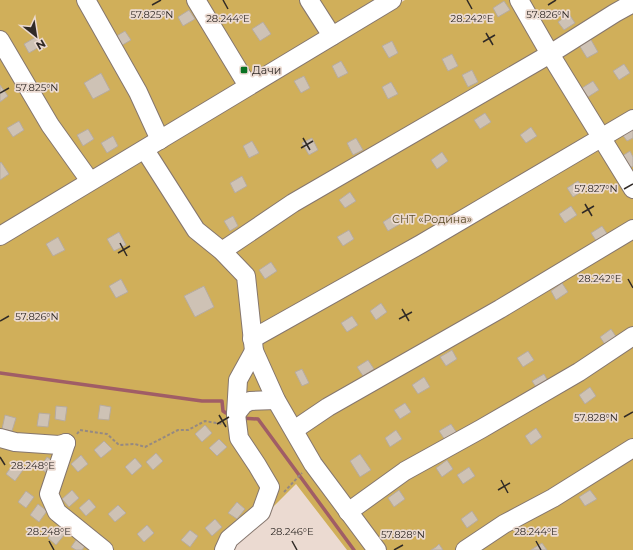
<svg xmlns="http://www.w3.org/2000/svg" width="633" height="550" font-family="Montserrat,sans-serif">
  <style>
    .green { fill: #d0af5a }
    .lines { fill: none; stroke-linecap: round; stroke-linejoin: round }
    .stream { stroke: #a05d66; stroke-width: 3.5 }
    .building { fill: #cec2b5; stroke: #b7ab9e }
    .minor-casing { stroke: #85766e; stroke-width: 20 }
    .path { stroke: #958982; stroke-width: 2; stroke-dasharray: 3 2; stroke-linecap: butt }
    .minor { stroke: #fff; stroke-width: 18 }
    .ticks { fill: none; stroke: #302a26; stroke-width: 1.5 }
    .poi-dot { fill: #097223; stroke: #ebdad1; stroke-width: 1.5 }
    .labels { text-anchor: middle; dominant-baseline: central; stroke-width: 3.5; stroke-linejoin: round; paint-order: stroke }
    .poi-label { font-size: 11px; fill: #302a26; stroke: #ebdad1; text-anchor: start }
    .park-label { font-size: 11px; fill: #5a4b25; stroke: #ebdad1 }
    .ticks-label { font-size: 10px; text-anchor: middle; fill: #302a26; stroke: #ebdad1; stroke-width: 3.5; stroke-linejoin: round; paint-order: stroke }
  </style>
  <rect width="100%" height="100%" fill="#ebdad1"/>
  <g class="green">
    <polygon points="0,0 377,0 0,227"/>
    <polygon points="405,0 633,0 633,550 347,550 296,484 273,507 271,499 220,550 0,550 0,244 138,160"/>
  </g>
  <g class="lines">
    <g class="stream">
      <polyline points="0,373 202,401 222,401 223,411 226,413"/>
      <polyline points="241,418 258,419 354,550"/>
    </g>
  </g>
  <g class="building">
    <polygon points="504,1 510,10 498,17 493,8"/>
    <polygon points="189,10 195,19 183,26 178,17"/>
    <polygon points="569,14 575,23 564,30 558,22"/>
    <polygon points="263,22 271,34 260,41 252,29"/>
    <polygon points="125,31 131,40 119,47 113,38"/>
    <polygon points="36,37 41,46 29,53 24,44"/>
    <polygon points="590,38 598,52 587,58 579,45"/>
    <polygon points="392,41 398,53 389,58 382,46"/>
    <polygon points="452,54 458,66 448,71 442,59"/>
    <polygon points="341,61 348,73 338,78 332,66"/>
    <polygon points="624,64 630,73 619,80 613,71"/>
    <polygon points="472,70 478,82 468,87 462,75"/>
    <polygon points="101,73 110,90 93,99 84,83"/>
    <polygon points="304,76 310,88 301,93 294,81"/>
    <polygon points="593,81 599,90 588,97 582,88"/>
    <polygon points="391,82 398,94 388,99 382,87"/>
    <polygon points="0,85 8,96 0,102"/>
    <polygon points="485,113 491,122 480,129 474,120"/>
    <polygon points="19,121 24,130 13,137 7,128"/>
    <polygon points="633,126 633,138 627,141 621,133"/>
    <polygon points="531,127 537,136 526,143 520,135"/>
    <polygon points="88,129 94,139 83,146 77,135"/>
    <polygon points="113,136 118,146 107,153 101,143"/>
    <polygon points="312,138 318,150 309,155 302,143"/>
    <polygon points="356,138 363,150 353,155 347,143"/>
    <polygon points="252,141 259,153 249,158 243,146"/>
    <polygon points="630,151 633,157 633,166 627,170 619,158"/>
    <polygon points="442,152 448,161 437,169 431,160"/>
    <polygon points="1,162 9,174 0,180 0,163"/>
    <polygon points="242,176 247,186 235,193 230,183"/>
    <polygon points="578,181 584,190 573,197 567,188"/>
    <polygon points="350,192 356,201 345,208 339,200"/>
    <polygon points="571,206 577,215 565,223 559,214"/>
    <polygon points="394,215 400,224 388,231 383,222"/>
    <polygon points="233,216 238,226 230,231 224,221"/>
    <polygon points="602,226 608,235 597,242 591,233"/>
    <polygon points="349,230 354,239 343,246 337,237"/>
    <polygon points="119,232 126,245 114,251 107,239"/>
    <polygon points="58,237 65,250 53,256 46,244"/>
    <polygon points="271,262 277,271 265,279 259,270"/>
    <polygon points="121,279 128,292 116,298 109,286"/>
    <polygon points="562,283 568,292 556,300 551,291"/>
    <polygon points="204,286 214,307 195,317 184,296"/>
    <polygon points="381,303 387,312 376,320 370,311"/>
    <polygon points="352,316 358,325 347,332 341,323"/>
    <polygon points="611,329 617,338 606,346 600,337"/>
    <polygon points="452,350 457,359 446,366 440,357"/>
    <polygon points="528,351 534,360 523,367 517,358"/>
    <polygon points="368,360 374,369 363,376 357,367"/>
    <polygon points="302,369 309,383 302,386 295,372"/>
    <polygon points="544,374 549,383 538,390 532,381"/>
    <polygon points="424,377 430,387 418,394 412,385"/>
    <polygon points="590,387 596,396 585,404 579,395"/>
    <polygon points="405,403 411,412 400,419 394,410"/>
    <polygon points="100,405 111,407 109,420 98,419"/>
    <polygon points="56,406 67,407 65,421 55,419"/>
    <polygon points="39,413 50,414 48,427 37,426"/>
    <polygon points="5,415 16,418 12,431 2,429"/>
    <polygon points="451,424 457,433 445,440 439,431"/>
    <polygon points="205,425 212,433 202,442 195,434"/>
    <polygon points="536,428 542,437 531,445 525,436"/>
    <polygon points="396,430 402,439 390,447 385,438"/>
    <polygon points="219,439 227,447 217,456 209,448"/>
    <polygon points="104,441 112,449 101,458 94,450"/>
    <polygon points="156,453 163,461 153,470 146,462"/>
    <polygon points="360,454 371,470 360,477 350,461"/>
    <polygon points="81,455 88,464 78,472 71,464"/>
    <polygon points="47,457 56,463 48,474 40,468"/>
    <polygon points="135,458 142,466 132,475 125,467"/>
    <polygon points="447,460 453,469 442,477 436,468"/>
    <polygon points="14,463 23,470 15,481 6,474"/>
    <polygon points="469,467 475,476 463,484 457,475"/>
    <polygon points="72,490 79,498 69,507 62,499"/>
    <polygon points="399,490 405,499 394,507 388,498"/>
    <polygon points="590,490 597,499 585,506 579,497"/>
    <polygon points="26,491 34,497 26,508 18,502"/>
    <polygon points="89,499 96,507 86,516 79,508"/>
    <polygon points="237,502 245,509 237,519 228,513"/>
    <polygon points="38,504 47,511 39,522 30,515"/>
    <polygon points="118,505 126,513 115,522 108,514"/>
    <polygon points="472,511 478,520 467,528 461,519"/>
    <polygon points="215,519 222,527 212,536 205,528"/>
    <polygon points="147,525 154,533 144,542 137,534"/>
    <polygon points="56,527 65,534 56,545 48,538"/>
    <polygon points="190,530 198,536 190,547 181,540"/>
    <polygon points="79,536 88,542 82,550 76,550 71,547"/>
    <polygon points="542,543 547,550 531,550 534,548"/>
    <polygon points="439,544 443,550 431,550 436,547"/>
  </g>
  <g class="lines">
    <defs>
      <g id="minor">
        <polyline points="86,0 138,92 160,140"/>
        <polyline points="196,0 248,86"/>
        <polyline points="309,0 332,36"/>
        <polyline points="519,0 550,54 633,189"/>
        <polyline points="0,40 50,125 90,181"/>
        <polyline points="145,150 196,230 222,251 246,276 254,351 276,400 313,464 377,550"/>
        <polyline points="0,236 392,0"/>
        <polyline points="222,251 293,203 550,54 615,13 633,3"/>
        <polyline points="252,339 421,244 633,119"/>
        <polyline points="236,414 244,404 250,401 276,400"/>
        <polyline points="294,430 328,407 500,309 633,229"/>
        <polyline points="0,438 15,442 59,445 66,443"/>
        <polyline points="66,443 49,494 57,512 104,550"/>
        <polyline points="348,512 405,471 481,429 579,372 633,336"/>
        <polyline points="224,550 229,539 261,512 270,487 257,465 239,438 236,414 238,380 254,351"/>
        <polyline points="465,550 504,524 553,498 633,448"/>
      </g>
    </defs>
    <use href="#minor" class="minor-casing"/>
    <g class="path">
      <polyline points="77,434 80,430 107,434 119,445 135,444 145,447 178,430 188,430 205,421 222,424"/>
      <polyline points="284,492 302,473"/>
    </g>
    <use href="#minor" class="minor"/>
  </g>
  <path class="ticks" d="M223 0 228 9M467 0 472 9M152 5 161 0M548 5 556 0M486 33 493 45M483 42 495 35M0 93 9 88M303 138 310 150M301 148 313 141M624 189 633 184M585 204 592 216M582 213 594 206M120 243 127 256M118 253 130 246M628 279 633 288M402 309 409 321M399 319 412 312M0 321 9 316M219 415 226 427M624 417 633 412M217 424 229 417M0 457 5 465M501 480 508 493M498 490 510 483M49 541 54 550M292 541 297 550M536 541 541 550M394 550 403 545"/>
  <rect class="poi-dot" x="240" y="66" width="8" height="8" rx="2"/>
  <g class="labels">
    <g class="poi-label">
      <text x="252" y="70">Дачи</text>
    </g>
    <g class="park-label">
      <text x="432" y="219">СНТ «Родина»</text>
    </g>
  </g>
  <g class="ticks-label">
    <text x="152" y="18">57.825°N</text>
    <text x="548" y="18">57.826°N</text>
    <text x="472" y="22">28.242°E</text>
    <text x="228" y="22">28.244°E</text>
    <text x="37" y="91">57.825°N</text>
    <text x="596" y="192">57.827°N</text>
    <text x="600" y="282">28.242°E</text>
    <text x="37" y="320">57.826°N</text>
    <text x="596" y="421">57.828°N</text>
    <text x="33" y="469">28.248°E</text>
    <text x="49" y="535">28.248°E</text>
    <text x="292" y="535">28.246°E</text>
    <text x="536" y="535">28.244°E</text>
    <text x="403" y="538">57.828°N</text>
  </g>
  <g transform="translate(36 36) rotate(150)" stroke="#ebdad1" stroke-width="3" paint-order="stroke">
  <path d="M0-3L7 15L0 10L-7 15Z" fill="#302a26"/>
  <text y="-6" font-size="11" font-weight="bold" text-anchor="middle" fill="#302a26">N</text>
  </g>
</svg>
